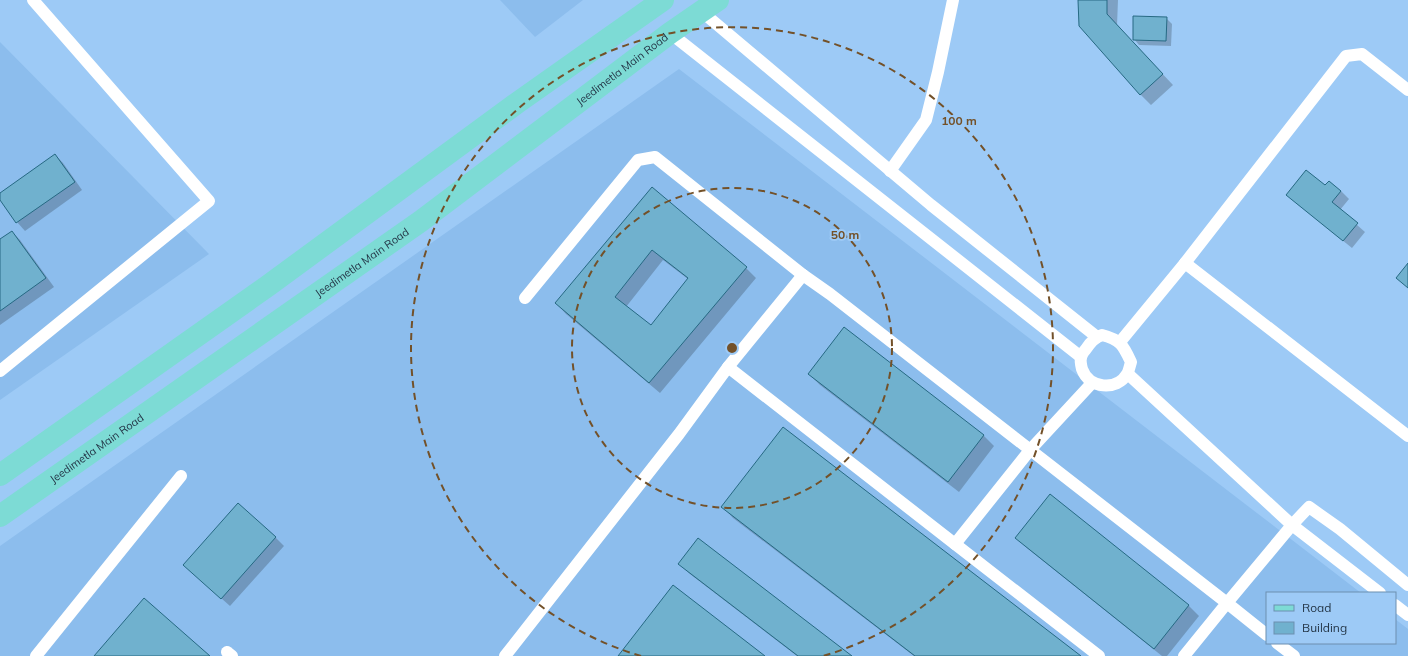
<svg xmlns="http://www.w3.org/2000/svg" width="1408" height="656" font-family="Mulish,sans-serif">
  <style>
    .built { fill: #8cbded }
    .shadow { fill: #0003; fill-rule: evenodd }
    .building { fill: #70b1ce; stroke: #266983; fill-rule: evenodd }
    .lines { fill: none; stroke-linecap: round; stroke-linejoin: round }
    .service { stroke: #fff; stroke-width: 12 }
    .primary { stroke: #7ddbd5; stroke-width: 22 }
    .ring { fill: none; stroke: #735129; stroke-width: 2; stroke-dasharray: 7 5 }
    .labels { text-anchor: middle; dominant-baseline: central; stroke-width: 4; stroke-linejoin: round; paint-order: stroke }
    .street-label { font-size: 11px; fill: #243647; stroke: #9dcaf6 }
    .centre { fill: #735129; stroke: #9dcaf6; stroke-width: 2 }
    .ring-label { font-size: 12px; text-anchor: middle; font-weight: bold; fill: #735129; stroke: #9dcaf6; stroke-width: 4; stroke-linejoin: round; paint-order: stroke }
  </style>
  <rect width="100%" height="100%" fill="#9dcaf6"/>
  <g class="built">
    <polygon points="500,0 583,0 535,37"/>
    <polygon points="0,42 209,254 0,400"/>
    <polygon points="679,69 1361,593 1267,593 1267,643 1395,643 1395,619 1408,629 1408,656 0,656 0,546"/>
  </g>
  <g class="shadow">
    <polygon points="1079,0 1118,0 1117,26 1173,85 1151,105 1140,94"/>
    <polygon points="1166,18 1172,24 1171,46 1139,45 1134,39"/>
    <polygon points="55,155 63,163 82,190 25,231 17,222 0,198 0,194"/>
    <polygon points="1326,187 1341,191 1349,199 1340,210 1365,232 1352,248 1296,203"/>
    <path d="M652 189 746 268 756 278 660 393 566 314 556 303ZM663 260 688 279 651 326 626 307Z"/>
    <polygon points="12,232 20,240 54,287 0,325 0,240"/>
    <polygon points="844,329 984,436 994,446 959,492 820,385 809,374"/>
    <polygon points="1050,496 1189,606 1199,616 1167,656 1162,656 1027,548 1017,538"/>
    <polygon points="723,507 1079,656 914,656 733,518"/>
    <polygon points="275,537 284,546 230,606 193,573"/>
    <polygon points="679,564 851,656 797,656 690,574"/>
  </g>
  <g class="building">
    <polygon points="1078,0 1107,0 1107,14 1163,74 1140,95 1079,26"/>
    <polygon points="1133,16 1167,17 1166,41 1133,40"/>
    <polygon points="55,154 75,182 16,223 0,200 0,193"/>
    <polygon points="1306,170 1325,185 1329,181 1341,191 1332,202 1358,223 1343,241 1286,195"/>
    <path d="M652 187 747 267 649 383 555 303ZM652 250 688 278 651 325 615 297Z"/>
    <polygon points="12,231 46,278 0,311 0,239"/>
    <polygon points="1408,263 1408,288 1396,278"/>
    <polygon points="844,327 984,435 948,482 808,374"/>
    <polygon points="783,427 1081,656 915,656 721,507"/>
    <polygon points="1050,494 1189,605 1154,649 1015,538"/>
    <polygon points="238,503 276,537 221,599 183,565"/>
    <polygon points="698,538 852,656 798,656 678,564"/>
    <polygon points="673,585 765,656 618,656"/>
    <polygon points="144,598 210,656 94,656"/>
  </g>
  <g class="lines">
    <g class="service">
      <polyline points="701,11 931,205 1097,337"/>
      <polyline points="670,33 1081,357"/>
      <polyline points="890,171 926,120 938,72 953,0"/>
      <polyline points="1185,263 1408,436"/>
      <polyline points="525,298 638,160 655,157 803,275 830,294 1227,603 1184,656"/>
      <path d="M1102 335C1121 340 1123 345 1131 362 1130 365 1129 371 1127 374 1117 391 1089 389 1082 369 1081 365 1080 361 1081 357 1082 354 1084 351 1086 349 1090 343 1095 337 1102 335Z"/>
      <polyline points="1120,342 1185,263 1346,56 1362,54 1408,90"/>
      <polyline points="728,367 803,275"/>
      <polyline points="0,371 209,201 33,0"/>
      <polyline points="1128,374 1292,525 1380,593"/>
      <polyline points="955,544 1099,656"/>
      <polyline points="1395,605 1408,615"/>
      <polyline points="1267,635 1227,603 1292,525 1309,507 1340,529 1408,585"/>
      <polyline points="1277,643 1294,656"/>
      <polyline points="227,652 232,656"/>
      <polyline points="36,656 181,476"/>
      <polyline points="505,656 679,434 728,367 955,544 1030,450 1092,383"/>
    </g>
    <g class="primary">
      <polyline points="0,475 269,285 517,103 663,0"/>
      <path id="s1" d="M0 516 421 221 670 33 718 0"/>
    </g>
  </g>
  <g class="ring">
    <circle cx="732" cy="348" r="160"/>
    <path d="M641 656A321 321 0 1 1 823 656"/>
  </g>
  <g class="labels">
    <g class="street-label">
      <text stroke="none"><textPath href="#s1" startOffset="766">Jeedimetla Main Road</textPath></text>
      <text stroke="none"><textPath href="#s1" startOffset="442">Jeedimetla Main Road</textPath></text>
      <text stroke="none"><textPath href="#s1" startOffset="118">Jeedimetla Main Road</textPath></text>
    </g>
  </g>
  <circle cx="732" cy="348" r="6" class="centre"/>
  <g class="ring-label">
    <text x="959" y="125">100 m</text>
    <text x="845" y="239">50 m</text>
  </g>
  <rect x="1266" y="592" width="130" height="52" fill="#9dcaf6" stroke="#6d8fb0"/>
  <rect x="1274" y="605" width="20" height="6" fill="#7ddbd5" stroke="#6d8fb0"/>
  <text x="1302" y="612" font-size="12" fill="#243647">Road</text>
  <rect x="1274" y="622" width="20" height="12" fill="#70b1ce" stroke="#6d8fb0"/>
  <text x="1302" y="632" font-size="12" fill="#243647">Building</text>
</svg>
